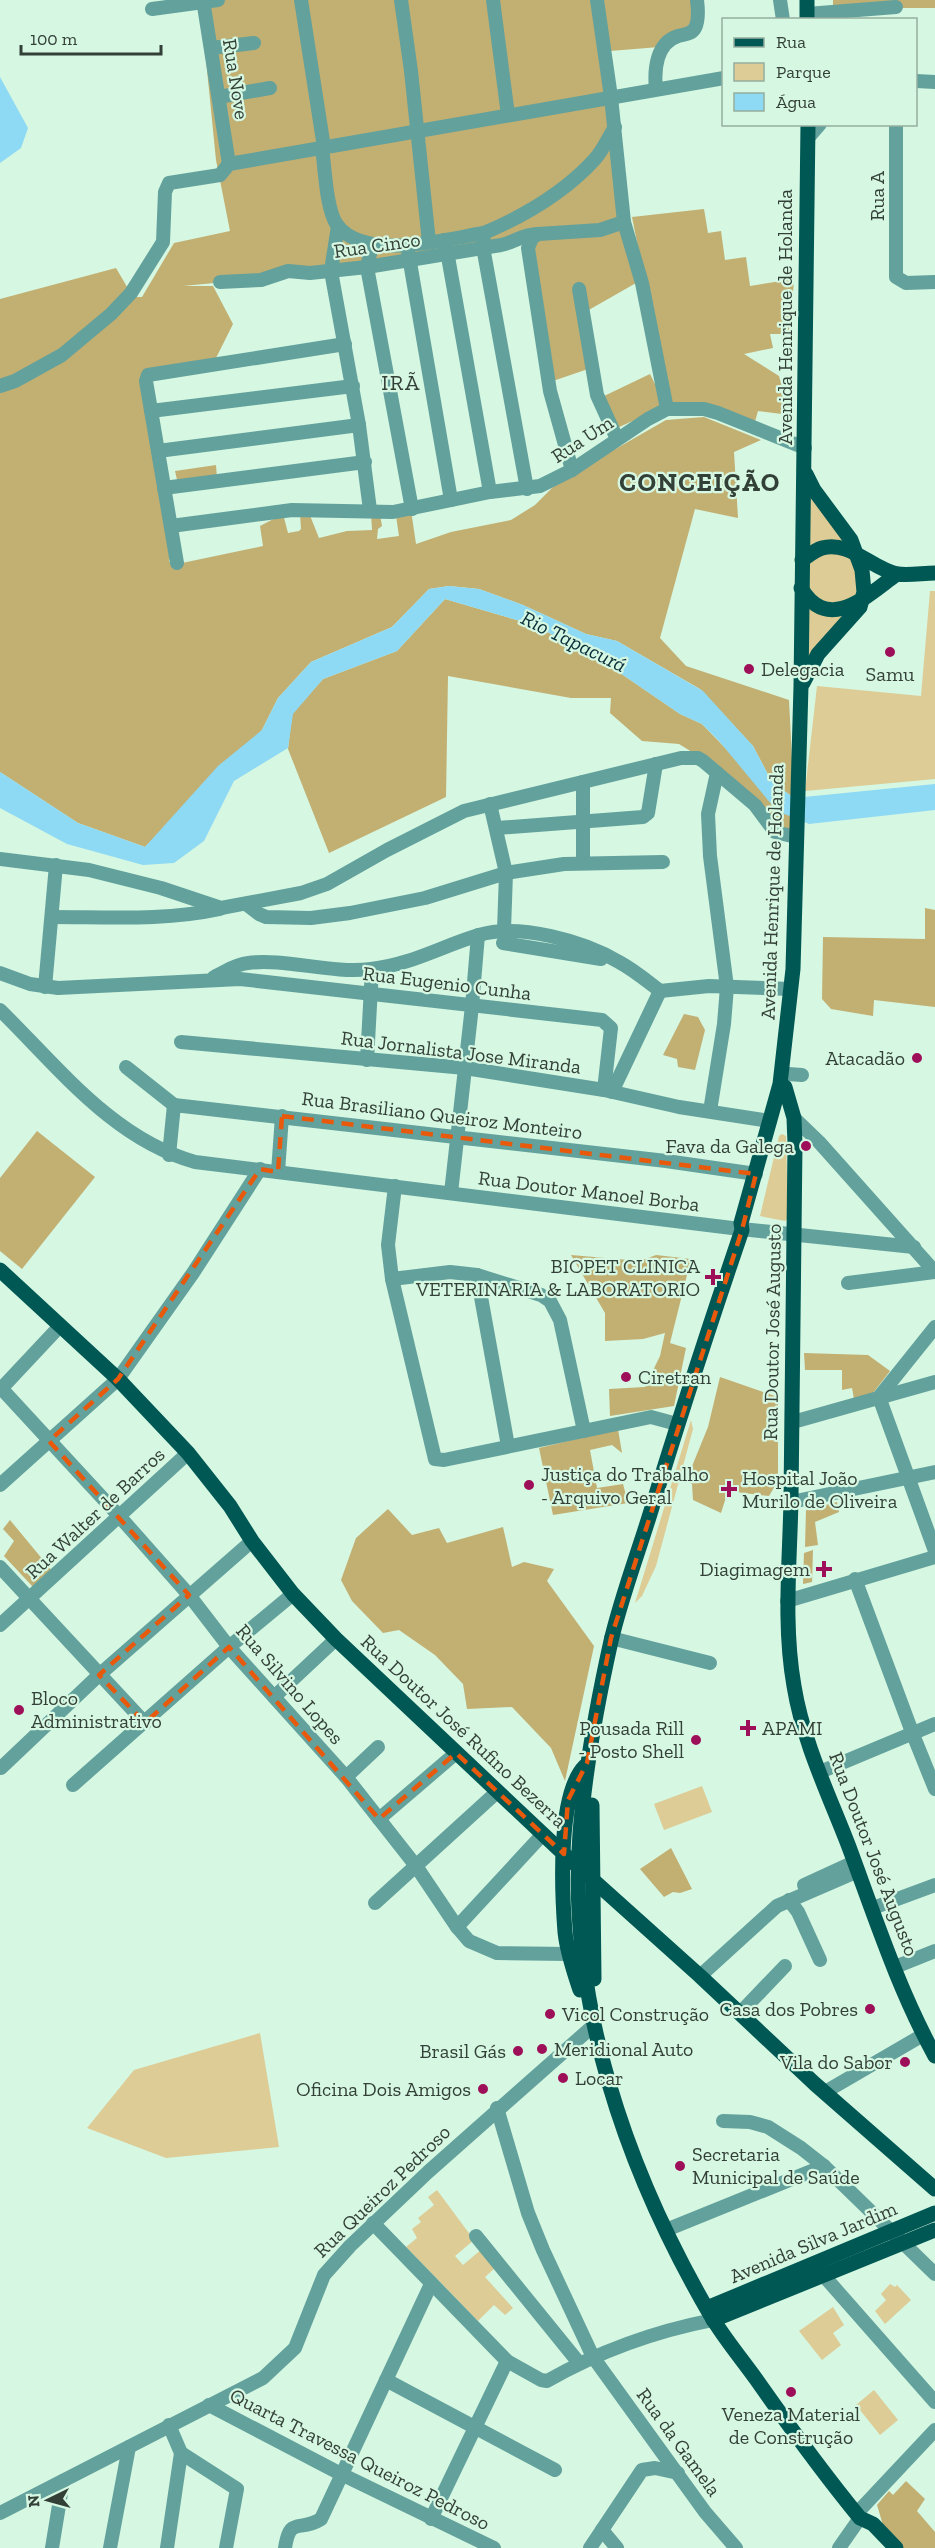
<svg xmlns="http://www.w3.org/2000/svg" width="935" height="2548" font-family="'Zilla Slab',serif">
  <style>
    .green { fill: #ddcc95 }
    .forest { fill: #c2af72 }
    .water { fill: #8ed9f3 }
    .lines { fill: none; stroke-linecap: round; stroke-linejoin: round }
    .minor { stroke: #63a19c; stroke-width: 14 }
    .major { stroke: #005854; stroke-width: 15 }
    .marked { fill: none; stroke: #e8590c; stroke-width: 4.5; stroke-dasharray: 12 8; stroke-linejoin: round }
    .poi-dot { fill: #9e0f59; stroke: #d6f7e2; stroke-width: 2 }
    .labels { text-anchor: middle; dominant-baseline: central; stroke-width: 4.5; stroke-linejoin: round; paint-order: stroke }
    .street-label { font-size: 20px; fill: #334037; stroke: #d6f7e2 }
    .poi-label { font-size: 20px; fill: #334037; stroke: #d6f7e2; text-anchor: start }
    .water-label { font-size: 21px; font-style: italic; fill: #092e39; stroke: #d6f7e2 }
    .quarter-label { font-size: 22px; letter-spacing: 1.5px; fill: #334037; stroke: #d6f7e2 }
    .district-label { font-size: 26px; font-weight: bold; letter-spacing: 1.5px; fill: #334037; stroke: #d6f7e2 }
  </style>
  <rect width="100%" height="100%" fill="#d6f7e2"/>
  <g class="green">
    <polygon points="806,478 851,545 804,558"/>
    <polygon points="823,550 857,557 858,598 833,606 809,595 804,570"/>
    <polygon points="930,591 935,591 935,779 805,791 817,686 921,696"/>
    <polygon points="804,595 818,610 854,607 803,668"/>
    <polygon points="782,1134 786,1136 788,1218 785,1221 760,1216 779,1136"/>
    <polygon points="691,1420 693,1429 656,1566 642,1596 635,1603"/>
    <polygon points="702,1786 712,1812 664,1830 654,1804"/>
    <polygon points="260,2033 279,2147 166,2158 87,2128 134,2070"/>
    <polygon points="437,2190 474,2240 455,2256 463,2265 482,2249 495,2268 485,2277 513,2308 505,2315 494,2305 478,2321 406,2247 417,2238 412,2229 421,2222 418,2218 434,2205 428,2197"/>
    <polygon points="890,2284 895,2287 897,2285 911,2300 885,2324 875,2311 886,2300 881,2294"/>
    <polygon points="833,2307 844,2325 833,2333 841,2345 822,2360 799,2331"/>
    <polygon points="874,2390 898,2420 880,2435 856,2405"/>
  </g>
  <g class="forest">
    <polygon points="200,0 594,0 636,283 587,311 588,369 553,381 534,243 485,245 317,273 183,286 213,286 233,324 215,360 147,372 170,547 169,562 182,563 263,546 260,526 283,514 288,533 299,531 301,529 300,514 309,513 319,538 347,531 372,530 371,513 380,515 382,526 378,529 377,539 399,536 396,516 411,510 416,544 451,532 511,520 535,505 558,482 666,420 704,417 761,440 734,452 738,518 695,509 660,638 686,666 789,700 794,798 772,782 753,746 700,689 617,641 586,634 523,605 479,589 449,586 429,589 392,627 311,662 278,698 262,730 145,847 78,823 0,772 0,299 116,268 133,297 142,297 174,243 230,231 216,160"/>
    <polygon points="603,0 693,0 692,24 665,40 659,47 610,51"/>
    <rect x="833" y="0" width="102" height="8"/>
    <polygon points="704,209 708,233 721,231 725,260 746,257 750,286 794,279 790,334 770,334 773,348 744,354 779,376 790,415 758,411 754,425 669,403 632,217"/>
    <polygon points="650,374 666,406 617,428 602,397"/>
    <polygon points="216,465 217,478 178,484 175,471"/>
    <polygon points="445,599 534,625 604,662 680,714 702,724 794,819 794,834 776,831 700,757 679,744 642,741 610,713 611,698 571,698 448,676 446,797 329,853 288,749 292,714 323,679 397,651"/>
    <polygon points="925,908 935,910 935,1007 874,1000 873,1016 831,1009 822,999 823,937 925,939"/>
    <polygon points="684,1014 698,1017 705,1030 695,1070 678,1067 677,1059 663,1055"/>
    <polygon points="37,1131 95,1177 22,1269 0,1251 0,1178"/>
    <polygon points="571,1255 640,1261 656,1255 691,1259 670,1343 686,1348 674,1406 610,1416 609,1389 645,1387 660,1356 665,1333 643,1339 605,1341 605,1313"/>
    <polygon points="804,1353 868,1355 890,1371 873,1393 854,1399 852,1388 842,1390 842,1370 805,1370"/>
    <polygon points="720,1377 778,1397 778,1481 769,1496 728,1491 721,1513 693,1500 692,1484 686,1481 708,1427"/>
    <polygon points="618,1429 622,1453 612,1445 590,1450 597,1488 623,1484 628,1503 553,1515 539,1448"/>
    <polygon points="837,1502 839,1512 815,1522 818,1545 805,1547 806,1510"/>
    <polygon points="388,1509 412,1535 439,1528 447,1543 503,1527 512,1567 524,1562 554,1569 547,1581 594,1646 565,1781 551,1748 512,1707 467,1709 463,1684 435,1655 399,1630 383,1633 352,1601 341,1580 356,1538"/>
    <polygon points="10,1520 53,1572 33,1587 4,1556 14,1541 3,1529"/>
    <polygon points="813,1550 812,1582 803,1584 804,1553"/>
    <polygon points="671,1848 692,1889 680,1893 673,1892 664,1897 640,1869"/>
    <polygon points="906,2481 925,2499 917,2511 935,2532 935,2548 903,2548 883,2525 877,2505 889,2491 893,2495"/>
  </g>
  <g class="water">
    <polygon points="0,77 28,128 21,148 0,163"/>
    <polygon points="449,586 479,589 523,605 586,634 617,641 703,691 753,746 772,782 794,798 935,784 935,810 809,824 777,811 719,741 702,724 680,714 604,662 534,625 445,599 397,651 323,679 293,714 288,748 234,781 204,841 174,863 143,865 67,844 0,808 0,772 78,823 145,847 218,766 262,730 278,698 311,662 392,627 429,589"/>
  </g>
  <g class="lines">
    <g class="minor">
      <polyline points="203,0 229,164"/>
      <polyline points="301,0 323,141"/>
      <polyline points="401,0 411,71 429,242"/>
      <polyline points="493,0 508,115"/>
      <polyline points="597,0 611,97 624,222 642,283 667,409"/>
      <polyline points="780,0 783,20"/>
      <polyline points="152,9 218,0"/>
      <polyline points="807,14 896,7"/>
      <polyline points="211,48 254,43"/>
      <polyline points="916,81 935,82"/>
      <path d="M656 89C654 70 656 43 678 36 684 34 691 35 695 28 699 21 698 8 697 0"/>
      <polyline points="219,97 270,88"/>
      <polyline points="896,124 896,277 906,283 935,282"/>
      <polyline points="808,138 820,124"/>
      <path d="M322 148C325 168 326 209 337 225 365 262 446 239 484 233"/>
      <polyline points="338,226 331,271 359,425 370,510"/>
      <polyline points="445,240 490,492"/>
      <polyline points="372,245 367,267 412,509"/>
      <polyline points="407,245 451,500"/>
      <path d="M220 282 261 280 288 271 310 273 367 267 501 245C515 242 523 234 538 234"/>
      <polyline points="579,289 597,395 617,439"/>
      <polyline points="0,386 15,381 62,355 111,314 131,293 163,242 165,192 169,183 220,175 229,164 724,78"/>
      <polyline points="151,411 353,386"/>
      <polyline points="158,451 359,425"/>
      <polyline points="572,470 550,391 528,248 532,238 538,234 600,230 624,222"/>
      <polyline points="164,488 365,462"/>
      <path d="M527 489 483 247 484 233C524 216 566 191 595 159 603 150 608 138 615 127"/>
      <polyline points="171,526 292,510 393,512 490,492 540,486 572,470 648,419 667,409 704,409 718,413 805,448"/>
      <polyline points="177,563 146,381 148,375 345,344"/>
      <polyline points="490,804 506,873 504,930"/>
      <polyline points="497,828 643,817 648,813 656,764"/>
      <polyline points="0,859 89,870 161,888 221,908 301,893 327,884 387,850 464,811 681,758 698,758 703,761 755,805 775,832 796,837"/>
      <polyline points="583,863 583,782"/>
      <polyline points="246,904 259,914 266,917 311,918 350,913 425,898 506,873 564,864 663,862"/>
      <path d="M52 917C108 917 165 921 220 909"/>
      <polyline points="503,943 601,959"/>
      <polyline points="0,973 30,984 58,988 240,979 602,1020 611,1028 604,1090"/>
      <path d="M214 977C225 972 235 964 248 963 286 958 330 974 371 969 410 965 442 946 479 935 519 923 584 941 619 962 634 970 647 981 660 991"/>
      <polyline points="45,987 56,865"/>
      <polyline points="660,991 709,986 791,989"/>
      <path d="M0 1010C59 1068 113 1139 195 1162L732 1228 914 1247"/>
      <polyline points="181,1042 465,1068 604,1090 679,1107 770,1121"/>
      <polyline points="367,1060 372,969"/>
      <polyline points="126,1067 174,1105"/>
      <polyline points="788,1074 802,1075"/>
      <polyline points="612,1092 660,991"/>
      <polyline points="710,1111 724,1024 727,987 710,856 708,814 717,773"/>
      <polyline points="794,1118 819,1142 935,1272"/>
      <polyline points="169,1155 174,1105 666,1161 756,1174"/>
      <polyline points="278,1172 282,1116"/>
      <polyline points="395,1186 388,1245 392,1279 435,1459 444,1460 651,1417 677,1424"/>
      <polyline points="451,1193 472,1006 478,935"/>
      <polyline points="477,1275 508,1446"/>
      <polyline points="392,1279 450,1272 477,1275 541,1295 550,1301 560,1320 584,1431"/>
      <polyline points="848,1283 935,1272"/>
      <polyline points="935,1327 879,1397 935,1551"/>
      <polyline points="0,1387 120,1517 189,1595 229,1647 346,1777 416,1866 457,1927 469,1941 497,1953 569,1954"/>
      <polyline points="0,1390 60,1326"/>
      <polyline points="793,1422 935,1382"/>
      <polyline points="0,1485 118,1379 193,1273 260,1169"/>
      <polyline points="791,1502 935,1472"/>
      <polyline points="0,1567 145,1723"/>
      <polyline points="855,1579 912,1732 935,1789"/>
      <polyline points="787,1601 935,1557"/>
      <polyline points="0,1625 188,1453"/>
      <polyline points="611,1638 710,1663"/>
      <polyline points="274,1697 336,1639"/>
      <polyline points="1,1768 99,1675 252,1541"/>
      <polyline points="820,1772 935,1724"/>
      <polyline points="346,1777 378,1747"/>
      <polyline points="73,1785 229,1647 293,1594"/>
      <polyline points="379,1819 456,1753"/>
      <polyline points="804,1885 854,1862"/>
      <polyline points="789,1900 798,1912 820,1960"/>
      <polyline points="375,1903 497,1792"/>
      <polyline points="873,1908 935,1885"/>
      <polyline points="457,1927 543,1834"/>
      <polyline points="895,1967 935,1951"/>
      <polyline points="700,1976 777,1906 858,1871"/>
      <polyline points="740,2013 785,1966"/>
      <polyline points="825,2092 923,2035"/>
      <polyline points="497,2108 528,2213 543,2250 593,2357 705,2512 736,2548"/>
      <polyline points="723,2121 750,2122 768,2127 801,2148 824,2166 935,2274"/>
      <path d="M373 2223 507 2361 541 2380 547 2381C598 2352 656 2331 713 2320"/>
      <polyline points="666,2230 824,2166"/>
      <polyline points="476,2236 579,2363"/>
      <polyline points="819,2267 824,2276 935,2402"/>
      <polyline points="386,2380 555,2470"/>
      <polyline points="209,2405 341,2474 494,2548"/>
      <polyline points="181,2453 237,2489 226,2548"/>
      <polyline points="0,2513 263,2378 295,2348 324,2275 350,2246 428,2172 593,2026"/>
      <polyline points="857,2513 935,2430"/>
      <polyline points="431,2519 507,2361"/>
      <polyline points="602,2530 617,2548"/>
      <polyline points="52,2548 63,2481"/>
      <polyline points="110,2548 129,2447"/>
      <polyline points="167,2548 181,2453 169,2425"/>
      <path d="M285 2548C290 2515 299 2533 321 2519L431 2284"/>
      <polyline points="590,2548 642,2470 655,2468 678,2473"/>
      <polyline points="839,2548 860,2518"/>
    </g>
    <g class="major">
      <polyline points="807,20 807,0"/>
      <path d="M808 124 801 686 793 969 780 1084 741 1223 742 1230C710 1324 679 1419 650 1514 637 1556 621 1598 611 1641 597 1704 585 1769 580 1833 567 2002 627 2172 711 2316 724 2338 741 2358 756 2379 789 2426 823 2473 860 2518L873 2524 896 2548"/>
      <path d="M802 560C808 556 815 550 822 548 849 540 872 569 897 574 909 576 923 573 935 573"/>
      <path d="M801 588C829 635 869 594 897 574"/>
      <polyline points="803,683 818,654 860,607 864,592 862,570 851,540 814,490 806,474"/>
      <path d="M785 1087 794 1118 795 1144C794 1262 793 1380 791 1498 790 1561 783 1624 794 1686 803 1742 829 1795 849 1847 875 1917 899 1991 935 2056"/>
      <polyline points="0,1270 118,1379 188,1453 230,1506 252,1541 293,1594 336,1639 564,1854 700,1976 815,2084 935,2189"/>
      <polyline points="592,1805 594,1979"/>
      <path d="M580 1990C574 1972 567 1952 565 1932 562 1893 557 1794 585 1766"/>
      <polyline points="707,2308 935,2213"/>
      <polyline points="713,2320 935,2230"/>
    </g>
  </g>
  <path class="marked" d="M282 1116 756 1174 742 1230 611 1638 587 1763 568 1800 564 1854 456 1753 379 1819 229 1647 145 1723 99 1675 189 1595 49 1441 118 1379 260 1169 278 1172Z"/>
  <g class="poi-dot">
    <circle cx="890" cy="652" r="6"/>
    <circle cx="749" cy="669" r="6"/>
    <circle cx="917" cy="1058" r="6"/>
    <circle cx="806" cy="1146" r="6"/>
    <path d="M710 1268h6v6h6v6h-6v6h-6v-6h-6v-6h6z"/>
    <circle cx="626" cy="1377" r="6"/>
    <circle cx="529" cy="1485" r="6"/>
    <path d="M726 1480h6v6h6v6h-6v6h-6v-6h-6v-6h6z"/>
    <path d="M821 1560h6v6h6v6h-6v6h-6v-6h-6v-6h6z"/>
    <circle cx="19" cy="1710" r="6"/>
    <path d="M745 1719h6v6h6v6h-6v6h-6v-6h-6v-6h6z"/>
    <circle cx="696" cy="1740" r="6"/>
    <circle cx="870" cy="2009" r="6"/>
    <circle cx="550" cy="2014" r="6"/>
    <circle cx="542" cy="2049" r="6"/>
    <circle cx="518" cy="2051" r="6"/>
    <circle cx="905" cy="2062" r="6"/>
    <circle cx="563" cy="2078" r="6"/>
    <circle cx="483" cy="2089" r="6"/>
    <circle cx="680" cy="2166" r="6"/>
    <circle cx="791" cy="2392" r="6"/>
  </g>
  <g class="labels">
    <g class="street-label">
      <text transform="translate(236 79) rotate(81)">Rua Nove</text>
      <text transform="translate(877 196) rotate(-90)">Rua A</text>
      <text transform="translate(377 245) rotate(-8)">Rua Cinco</text>
      <text transform="translate(785 317) rotate(-90)">Avenida Henrique de Holanda</text>
      <text transform="translate(582 439) rotate(-33)">Rua Um</text>
      <text transform="translate(772 892) rotate(-88)">Avenida Henrique de Holanda</text>
      <text transform="translate(447 983) rotate(7)">Rua Eugenio Cunha</text>
      <text transform="translate(461 1052) rotate(7)">Rua Jornalista Jose Miranda</text>
      <text transform="translate(442 1115) rotate(7)">Rua Brasiliano Queiroz Monteiro</text>
      <text transform="translate(589 1191) rotate(7)">Rua Doutor Manoel Borba</text>
      <text transform="translate(772 1332) rotate(-89)">Rua Doutor José Augusto</text>
      <text transform="translate(95 1513) rotate(-43)">Rua Walter de Barros</text>
      <text transform="translate(290 1684) rotate(49)">Rua Silvino Lopes</text>
      <text transform="translate(464 1731) rotate(43)">Rua Doutor José Rufino Bezerra</text>
      <text transform="translate(874 1854) rotate(69)">Rua Doutor José Augusto</text>
      <text transform="translate(382 2191) rotate(-44)">Rua Queiroz Pedroso</text>
      <text transform="translate(813 2242) rotate(-23)">Avenida Silva Jardim</text>
      <text transform="translate(679 2442) rotate(54)">Rua da Gamela</text>
      <text transform="translate(360 2459) rotate(27)">Quarta Travessa Queiroz Pedroso</text>
    </g>
    <g class="poi-label">
      <text x="761" y="669">Delegacia</text>
      <text x="890" y="674" text-anchor="middle">Samu</text>
      <text x="905" y="1058" text-anchor="end">Atacadão</text>
      <text x="794" y="1146" text-anchor="end">Fava da Galega</text>
      <text x="700" y="1266" text-anchor="end">BIOPET CLINICA<tspan x="700" dy="23">VETERINARIA &amp; LABORATORIO</tspan></text>
      <text x="638" y="1377">Ciretran</text>
      <text x="541" y="1474">Justiça do Trabalho<tspan x="541" dy="23">- Arquivo Geral</tspan></text>
      <text x="742" y="1478">Hospital João<tspan x="742" dy="23">Murilo de Oliveira</tspan></text>
      <text x="810" y="1569" text-anchor="end">Diagimagem</text>
      <text x="31" y="1698">Bloco<tspan x="31" dy="23">Administrativo</tspan></text>
      <text x="684" y="1728" text-anchor="end">Pousada Rill<tspan x="684" dy="23">- Posto Shell</tspan></text>
      <text x="762" y="1728">APAMI</text>
      <text x="858" y="2009" text-anchor="end">Casa dos Pobres</text>
      <text x="562" y="2014">Vicol Construção</text>
      <text x="554" y="2049">Meridional Auto</text>
      <text x="506" y="2051" text-anchor="end">Brasil Gás</text>
      <text x="893" y="2062" text-anchor="end">Vila do Sabor</text>
      <text x="575" y="2078">Locar</text>
      <text x="471" y="2089" text-anchor="end">Oficina Dois Amigos</text>
      <text x="692" y="2154">Secretaria<tspan x="692" dy="23">Municipal de Saúde</tspan></text>
      <text x="791" y="2414" text-anchor="middle">Veneza Material<tspan x="791" dy="23">de Construção</tspan></text>
    </g>
    <g class="water-label">
      <text transform="translate(574 641) rotate(26)">Rio Tapacurá</text>
    </g>
    <g class="quarter-label">
      <text x="401" y="382">IRÃ</text>
    </g>
    <g class="district-label">
      <text x="700" y="482">CONCEIÇÃO</text>
    </g>
  </g>
  <rect x="722" y="18" width="195" height="108" fill="#d6f7e2" stroke="#95ae9e" stroke-width="1.5"/>
  <rect x="734" y="38" width="30" height="9" fill="#005854" stroke="#95ae9e" stroke-width="1.5"/>
  <text x="776" y="48" font-size="18" fill="#334037">Rua</text>
  <rect x="734" y="63" width="30" height="18" fill="#ddcc95" stroke="#95ae9e" stroke-width="1.5"/>
  <text x="776" y="78" font-size="18" fill="#334037">Parque</text>
  <rect x="734" y="93" width="30" height="18" fill="#8ed9f3" stroke="#95ae9e" stroke-width="1.5"/>
  <text x="776" y="108" font-size="18" fill="#334037">Água</text>
  <g transform="translate(48 2500) rotate(265)" stroke="#d6f7e2" stroke-width="4.5" paint-order="stroke">
  <path d="M0-4.5L10 22L0 15L-10 22Z" fill="#334037"/>
  <text y="-9" font-size="16" font-weight="bold" text-anchor="middle" fill="#334037">N</text>
  </g>
  <path d="M21 45v9h140v-9" fill="none" stroke="#334037" stroke-width="3"/>
  <text x="30" y="45" font-size="18" fill="#334037" stroke="#d6f7e2" stroke-width="4.5" paint-order="stroke">100 m</text>
</svg>
